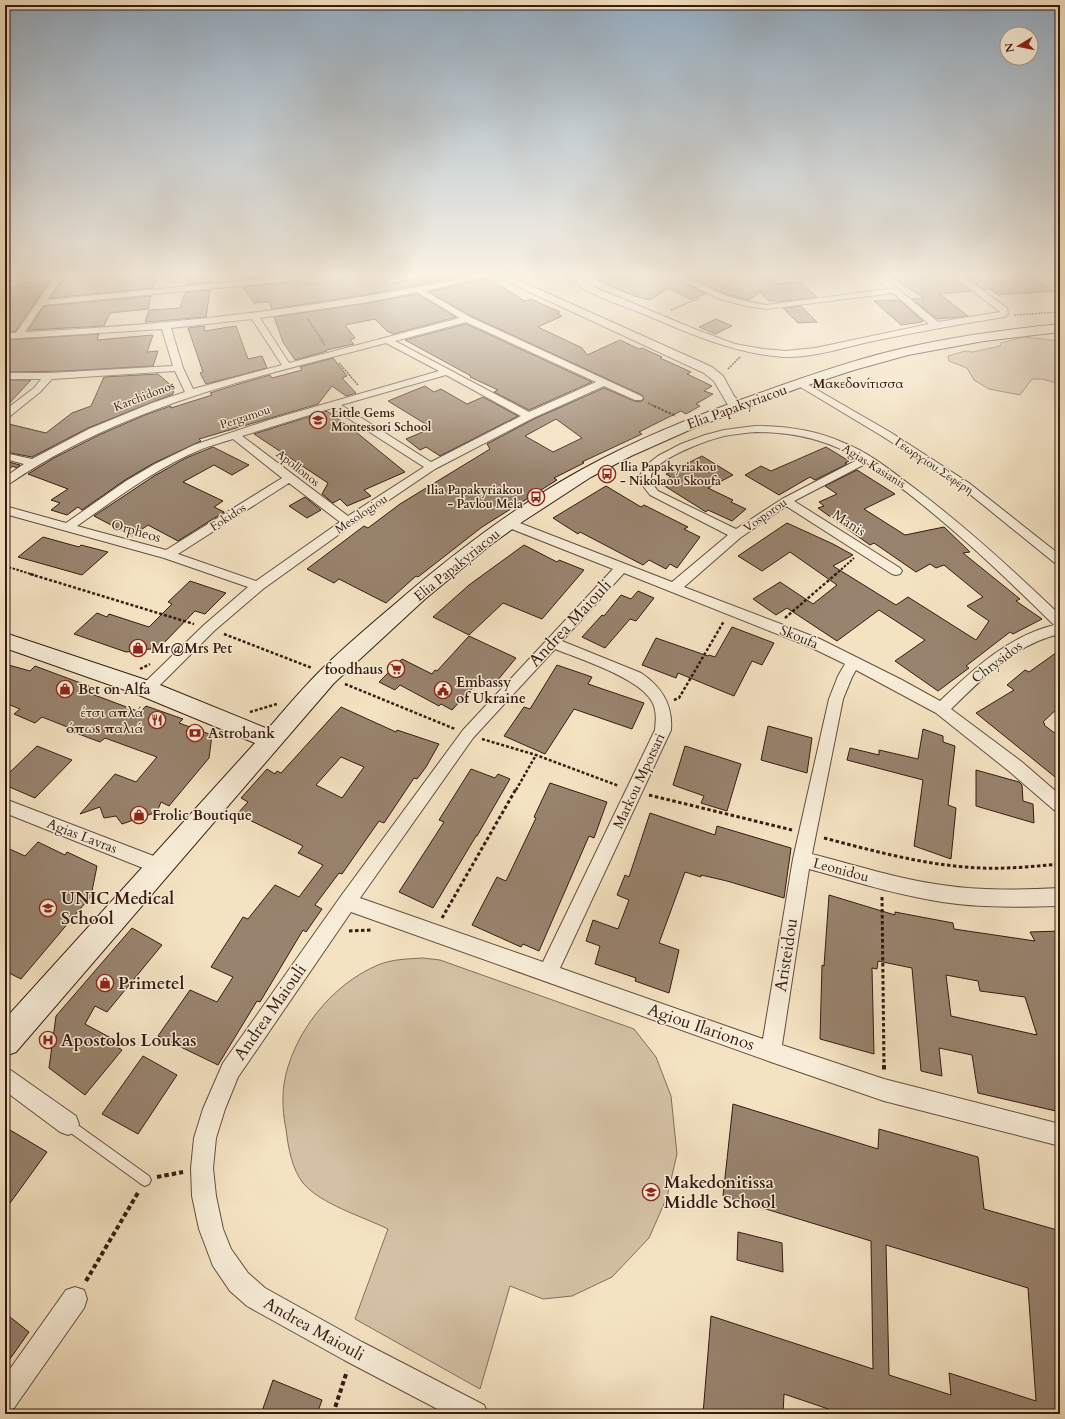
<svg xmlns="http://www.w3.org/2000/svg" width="1065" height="1419" font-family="Cardo,serif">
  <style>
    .green { fill: #d4c1a5; stroke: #846e5b }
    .building { fill: #98836e; stroke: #351b11; fill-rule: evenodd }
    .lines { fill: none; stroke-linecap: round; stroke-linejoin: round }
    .service-casing { stroke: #654d3e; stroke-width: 2 }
    .minor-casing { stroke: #654d3e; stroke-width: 2 }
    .tertiary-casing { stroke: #654d3e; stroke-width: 2 }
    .secondary-casing { stroke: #351b11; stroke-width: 2 }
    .path-far4 { stroke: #351b11; stroke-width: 1.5; stroke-dasharray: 2 1; stroke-linecap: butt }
    .path-far3 { stroke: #351b11; stroke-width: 2; stroke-dasharray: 2.5 1.5; stroke-linecap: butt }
    .path-far2 { stroke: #351b11; stroke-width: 2.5; stroke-dasharray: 3 2; stroke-linecap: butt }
    .path-far1 { stroke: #351b11; stroke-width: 3; stroke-dasharray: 3.5 2.5; stroke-linecap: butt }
    .path { stroke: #351b11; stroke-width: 4; stroke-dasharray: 4.5 3; stroke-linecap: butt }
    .service { fill: #f8edd8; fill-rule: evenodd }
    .minor { fill: #f8edd8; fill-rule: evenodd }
    .tertiary { fill: #f8edd8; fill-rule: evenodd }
    .secondary { fill: #f8edd8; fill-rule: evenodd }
    .labels { text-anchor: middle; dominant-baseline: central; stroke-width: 3; stroke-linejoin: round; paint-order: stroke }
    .far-street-label { font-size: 12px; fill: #351b11; stroke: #f8edd8 }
    .far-poi-label { font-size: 12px; font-weight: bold; fill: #351b11; stroke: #f8edd8; text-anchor: start }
    .far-quarter-label { font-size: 13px; font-weight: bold; fill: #351b11; stroke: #f8edd8 }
    .street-label { font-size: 14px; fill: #351b11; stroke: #f8edd8 }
    .poi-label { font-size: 14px; font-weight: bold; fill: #351b11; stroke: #f8edd8; text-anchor: start }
    .near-street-label { font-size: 17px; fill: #351b11; stroke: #f8edd8 }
    .near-poi-label { font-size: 17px; font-weight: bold; fill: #351b11; stroke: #f8edd8; text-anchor: start }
  </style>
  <rect width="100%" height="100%" fill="#f4e3c3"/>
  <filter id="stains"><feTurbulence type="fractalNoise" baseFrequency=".005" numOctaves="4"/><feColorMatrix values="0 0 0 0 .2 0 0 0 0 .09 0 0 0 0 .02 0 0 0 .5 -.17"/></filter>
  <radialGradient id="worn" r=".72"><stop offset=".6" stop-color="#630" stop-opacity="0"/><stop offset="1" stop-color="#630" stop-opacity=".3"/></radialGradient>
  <g class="green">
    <polygon points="1024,337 1060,341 1060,384 1042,379 1032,379 1020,395 989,389 974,380 967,368 949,361 948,356 965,351 973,352 1000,346 1001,343"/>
    <path d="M423 958 440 960 634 1029 656 1057 671 1096 677 1154 667 1197 649 1238 612 1277 572 1296 543 1299 510 1286 480 1389 355 1319 388 1229C364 1217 320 1204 303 1183 292 1169 288 1147 286 1129 283 1115 282 1099 284 1084 292 1034 332 984 378 965 392 959 408 959 423 958Z"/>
  </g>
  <g class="building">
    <polygon points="103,275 157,275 153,288 50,298 62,280"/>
    <polygon points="190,275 212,275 211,282 187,285"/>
    <polygon points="245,275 285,275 245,279"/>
    <polygon points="368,275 373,275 373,277 383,275 388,284 432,275 467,275 364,295 272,309 269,302 254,303 244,289 244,287 290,282 309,282 309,284"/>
    <polygon points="585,275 670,275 706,294 690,299 668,288 650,300 634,296"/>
    <polygon points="684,275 767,275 777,284 800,282 817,297 777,302 776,301 769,301 760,292 749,300 728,295"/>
    <polygon points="888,275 946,275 950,278 953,278 971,291 940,294 968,316 937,319 912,299 924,298"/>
    <polygon points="988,275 1030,275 1054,291 998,295 990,289 984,290 966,277"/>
    <path d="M487 278 525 301 531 299 560 312 557 314 562 316 538 327 582 348 587 355 620 340 639 349 642 348 662 357 660 358 691 372 687 374 712 386 704 391 713 394 696 404 700 406 686 414 681 411 639 432 642 434 582 462 584 463 554 478 557 480 482 527 418 577 416 576 386 603 339 579 334 583 307 569 364 526 368 528 400 504 490 449 487 444 534 419 604 388 634 401 641 402 644 399 642 395 471 316 429 292ZM556 419 582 438 553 452 525 436Z"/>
    <polygon points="50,281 15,332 5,332 5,286 17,286 18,283"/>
    <polygon points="210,290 206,317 145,322 149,310 180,308 185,293"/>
    <polygon points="417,294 456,317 393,334 387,331 375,319 345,325 355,338 350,340 354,344 326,350 327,351 295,360 283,342 274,317 368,303"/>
    <polygon points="151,296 148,309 110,313 104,326 28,330 44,306"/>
    <polygon points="899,300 923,321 921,321 922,322 901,325 874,301"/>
    <polygon points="801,306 817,322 798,323 783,308"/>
    <polygon points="716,319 732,326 715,334 699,327"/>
    <polygon points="466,324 592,382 529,410 494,392 498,390 470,377 471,376 405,340"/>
    <polygon points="205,326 204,331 236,326 248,359 262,356 267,368 206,384 200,373 203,372 188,328"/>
    <polygon points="99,334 97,340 153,335 147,352 158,351 153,366 66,371 5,372 5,340"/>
    <polygon points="333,358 347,376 342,378 356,393 346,396 332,386 318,404 199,439 201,441 154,463 125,480 82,510 78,507 67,515 51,510 60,503 51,500 68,489 28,474 54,458 99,435 145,415 171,406 171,408 212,395 210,393 239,384 270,375 272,378 302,370 300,367"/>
    <polygon points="158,374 174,388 173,394 88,428 32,457 5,452 5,423 46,433 72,413 91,406 104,377"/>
    <polygon points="5,380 31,380 5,408"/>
    <polygon points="425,386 434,392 441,389 467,404 483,397 518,416 440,456 426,447 420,450 406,439 432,428 388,401"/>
    <polygon points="327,411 356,432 405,472 364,490 371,496 347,506 340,499 333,503 322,494 328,483 254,434"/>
    <polygon points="213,447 249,465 232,475 214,465 183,482 223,501 214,507 224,512 178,541 148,525 132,536 94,516 154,476 186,458"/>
    <polygon points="826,447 849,461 845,463 847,464 815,480 810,477 779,495 745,475 761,466 771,471"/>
    <polygon points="702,456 733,475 708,488 733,500 731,502 746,509 732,521 708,510 706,512 660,483 671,477 666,474"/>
    <polygon points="5,461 20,465 16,468 13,466 5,472"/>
    <polygon points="857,470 895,494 864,509 905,535 944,527 970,552 963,553 1020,599 1016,601 1042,619 1013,634 1010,632 966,666 969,668 938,691 895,661 925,640 879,610 837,641 787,608 776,615 753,599 780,582 813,604 837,585 790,552 762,571 738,556 787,523 833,544 853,555 833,566 896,605 908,597 976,640 989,621 967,606 983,597 944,565 936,568 930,564 916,572 874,543 870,545 818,508 824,506 819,502 837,494 825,486"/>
    <polygon points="606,486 641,507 644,505 688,527 684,529 700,537 677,568 670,564 666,569 649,560 643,565 580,532 578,534 553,518"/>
    <polygon points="305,497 321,510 307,518 289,506"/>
    <polygon points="43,537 79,547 81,545 108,552 82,575 18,557"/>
    <polygon points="524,545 557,562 559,560 584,570 542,619 503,603 469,635 433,617 469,585"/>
    <polygon points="190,581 226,593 205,614 195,611 159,648 126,652 74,634 97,613 107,617 109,614 149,627 172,604 168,602"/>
    <polygon points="638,591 654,598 636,621 630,619 605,648 582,637 602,615 604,616 621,595 631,599"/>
    <polygon points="732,627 774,643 762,665 752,661 734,696 678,673 676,678 642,665 656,638 708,656 709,655 715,657"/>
    <polygon points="469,636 516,658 492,687 479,681 452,710 441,704 439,706 400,685 395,690 379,682 402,659 432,674 435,670 437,671"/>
    <polygon points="1060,650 1060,706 1043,722 1045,724 1044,725 1060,737 1060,781 976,713 1014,690 1007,685 1025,670 1029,672"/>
    <polygon points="5,664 30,671 35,666 94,688 89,693 140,712 146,706 183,719 179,723 212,735 209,758 169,806 161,802 157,812 122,824 116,816 104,818 100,807 80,814 115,774 136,782 157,757 105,738 100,742 68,730 70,728 42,717 35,723 14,714 20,709 5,703"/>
    <polygon points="557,665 592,677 588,684 644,703 632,729 574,709 545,754 504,736 524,707 530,709"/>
    <path d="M341 707 396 732 397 730 439 744 426 767 417 779 414 778 384 823 379 821 342 874 339 873 315 905 322 909 306 932 303 930 260 1002 257 1001 218 1065 158 1036 190 990 217 1002 233 977 211 967 243 917 248 919 275 885 299 897 323 865 298 853 303 846 237 814 248 802 241 798 267 769 275 774 277 771 281 773ZM341 757 364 767 342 798 316 785Z"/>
    <polygon points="768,726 812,738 807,773 761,760"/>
    <polygon points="923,729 943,736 943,742 955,746 948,805 956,808 951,859 914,846 923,780 847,760 850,748 879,755 879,750 918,759"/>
    <polygon points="37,746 72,760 35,798 5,785 5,777"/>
    <polygon points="685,746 741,764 727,811 701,803 704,796 673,785"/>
    <polygon points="471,769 495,778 498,774 510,779 477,836 476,836 433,908 399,892 444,822 439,820"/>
    <polygon points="976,770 1019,782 1022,785 1023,801 1033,804 1034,823 976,806"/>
    <polygon points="550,783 607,802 594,838 589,836 539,951 523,944 521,947 472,925 497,877 506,881 536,818 534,817"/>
    <polygon points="650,813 715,835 717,826 791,848 784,898 727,881 701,875 701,877 685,872 659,943 679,950 669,993 635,981 636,978 595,964 600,946 586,941 593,920 618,929 629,900 617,895 625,875 629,877"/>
    <polygon points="38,842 65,855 67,852 97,866 91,896 21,979 5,971 5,847 25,856"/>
    <path d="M829 895 895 915V912L953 923 954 929 1035 941 1030 932 1060 931V1112L978 1093 972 1055 939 1048 942 1076 921 1071 912 968 878 961 877 969 872 968 874 1054 820 1039 822 965 824 966ZM946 975 978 981 980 991 1025 997 1037 1035 951 1016Z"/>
    <polygon points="132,928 162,945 107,1012 95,1006 85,1024 111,1038 111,1043 122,1050 85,1095 49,1068 56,1016"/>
    <polygon points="143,1056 177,1075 138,1134 102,1114"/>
    <path d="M733 1104 878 1149 879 1129 978 1157 984 1209 1057 1230 1060 1251V1414H843L784 1394 783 1414H703L711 1316 873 1369 871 1241 723 1196ZM886 1245 1028 1288 1036 1401 949 1373 951 1395 889 1375Z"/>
    <polygon points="5,1127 47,1152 5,1210"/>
    <polygon points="738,1232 782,1243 783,1272 737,1260"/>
    <polygon points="5,1313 29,1332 5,1366"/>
    <polygon points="273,1380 322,1400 317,1414 261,1414"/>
  </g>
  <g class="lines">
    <defs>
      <polygon id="service" points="68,1118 149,1176 151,1180 149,1184 145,1186 141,1184 64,1128 62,1124 64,1120"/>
      <g id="minor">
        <polygon points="21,275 55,275 51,277 5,281 5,277"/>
        <path d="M56 275H64L47 300 303 275H334L330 277 43 305 25 332C177 325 327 307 476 275H492L425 291 470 317 641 396 643 398 641 400H635L604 386 533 418 435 469 352 525 263 589 214 631 152 693 147 695 142 693 140 689 142 685 204 625 248 587 164 558 5 514V506L66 523 126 481 155 464 194 445 269 420 439 371 386 343C253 378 125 405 9 484L5 485V477L24 464 5 459V453L32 459 89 429 152 403 185 392 175 371 52 379 40 392 9 417 5 418V410L34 388 41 379H5V373H49L173 366 162 329 5 339V333H16ZM417 292 460 318 289 363 260 318 368 302ZM252 319 282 365 193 389 183 368 171 328ZM466 322 596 382 529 412 395 341ZM446 375 521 416 431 462 341 405ZM332 408 424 467 348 516 242 436ZM233 439 282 478 166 550 77 526C117 498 156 468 202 449 212 445 223 442 233 439ZM289 483 340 522 256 581 178 554Z"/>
        <polygon points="389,275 397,275 398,276 394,278"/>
        <path d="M565 275H575L594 287 697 330 735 344 763 349 786 351 815 348 929 324 893 293 767 309 746 306 720 299 671 275C691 275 708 289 727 296 740 300 753 303 767 305L888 289 872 275H881L938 322 1000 312 952 275H961L1007 308 1008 314 1004 317C960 324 917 332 873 341 845 347 814 358 784 357 735 354 691 334 646 315 622 305 584 294 565 275Z"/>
        <polygon points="773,275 782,275 784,278 780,280"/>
        <polygon points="1037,275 1047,275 1060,284 1060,290"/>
        <polygon points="800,380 890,432 969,483 1060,555 1060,565 1056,564 961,487 882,436 797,385 795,383"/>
        <path d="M755 426C786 426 816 430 844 443 870 453 891 471 913 487 965 526 1013 570 1060 615V634C1015 644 983 678 951 709L1022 762 1060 795V812L1054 810 1010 772 936 713 856 670 852 677 843 699 812 854C855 865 898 879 942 885 981 891 1020 890 1060 888V906C1020 907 981 908 942 902 897 895 853 881 809 869L782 1045 884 1079 1060 1124V1146L884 1101 771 1062 351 912 238 1077 225 1109 216 1138 213 1168 216 1196 223 1229 231 1249 248 1273 265 1288 362 1342 484 1405 488 1414H447L344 1360 247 1306 230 1291 213 1266 199 1229 192 1196 191 1168 194 1138 203 1109 223 1063 341 896 463 730 613 569 504 526 502 523 504 520H512L672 582 728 535 650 495 640 482 639 478 644 467 658 456 681 444 705 435 724 430ZM755 432C792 432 827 439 859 459L782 499 736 529 658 491C655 487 650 482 651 477 653 459 708 440 724 436 735 434 745 433 755 432ZM867 463C935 510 995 567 1054 625 1007 637 974 669 940 701L902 680 820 639 684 587 740 538 786 506 892 574 896 575 900 574 902 571 900 568 794 501ZM624 573 810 647 845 664 838 676 829 699 793 859 763 1039 560 968 671 730C673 705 662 687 641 673L562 641ZM555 649C580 659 638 678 651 700 657 709 656 720 655 730L543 962 360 898 473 738Z"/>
        <polygon points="5,799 164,860 167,866 164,872 158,874 5,813"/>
        <polygon points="5,1067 12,1071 76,1116 79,1124 76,1132 68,1135 60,1132 5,1091"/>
        <polygon points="75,1287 84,1290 87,1299 84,1308 14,1408 5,1412 5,1376 66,1290"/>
      </g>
      <polygon id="tertiary" points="493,275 507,275 712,367 723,376 734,396 743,406 741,409 737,410 728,405 714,381 704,373"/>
      <path id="secondary" d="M1060 324V332L984 341 908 355 854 370 796 389 694 428 631 456 591 477 522 522 489 546 425 599 334 683 16 1052 5 1056V1019L255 743 139 695 5 648V633L155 683 268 729C285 709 302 689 320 671 344 647 370 625 395 604 453 554 514 507 581 470 637 439 697 415 757 394 799 379 841 364 884 353 941 338 1001 330 1060 324Z"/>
    </defs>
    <use href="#service" class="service-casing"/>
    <use href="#minor" class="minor-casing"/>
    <use href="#tertiary" class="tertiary-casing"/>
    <use href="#secondary" class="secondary-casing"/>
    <g class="path-far4">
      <polyline points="671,310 699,298"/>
      <polyline points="1014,315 1060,312"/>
      <polyline points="308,319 325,345"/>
      <polyline points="339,363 358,385"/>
      <polyline points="728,369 740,357"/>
      <polyline points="648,403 656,407"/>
    </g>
    <g class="path-far3">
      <polyline points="654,406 676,416"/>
      <polyline points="5,566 34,575"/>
      <polyline points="835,575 854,558"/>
    </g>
    <g class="path-far2">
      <polyline points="30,574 194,624"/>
      <polyline points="785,618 836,574"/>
      <polyline points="224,634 312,668"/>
      <polyline points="140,669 150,664"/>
      <polyline points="345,684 455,729"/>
      <polyline points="674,700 679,698 724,621"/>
      <polyline points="250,712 277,704"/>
      <polyline points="482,739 536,755 619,786"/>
      <polyline points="516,790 536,755"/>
    </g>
    <g class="path-far1">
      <polyline points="649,795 792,830"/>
      <path d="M824 838C870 850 917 863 965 867 997 870 1029 867 1060 864"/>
      <polyline points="882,897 884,1066"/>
      <polyline points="442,918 516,789"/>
      <polyline points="349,931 372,930"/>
    </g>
    <g class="path">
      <polyline points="884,1065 884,1070"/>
      <polyline points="157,1177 183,1172"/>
      <polyline points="86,1281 139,1191"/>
      <polyline points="333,1414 347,1371"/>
    </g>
    <use href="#service" class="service"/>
    <use href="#minor" class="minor"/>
    <use href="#tertiary" class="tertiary"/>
    <use href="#secondary" class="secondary"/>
  </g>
  <linearGradient id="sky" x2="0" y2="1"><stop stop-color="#93acc1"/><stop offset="0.58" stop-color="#faf2e4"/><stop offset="1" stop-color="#faf2e4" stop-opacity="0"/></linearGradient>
  <rect width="1065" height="474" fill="url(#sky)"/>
  <defs>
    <symbol id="school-ring" viewBox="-11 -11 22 22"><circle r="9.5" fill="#f8edd8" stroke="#8f2418" stroke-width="1.5"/><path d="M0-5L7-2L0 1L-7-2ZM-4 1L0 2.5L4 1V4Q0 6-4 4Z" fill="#8f2418"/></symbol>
    <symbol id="bus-ring" viewBox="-11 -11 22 22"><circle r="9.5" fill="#f8edd8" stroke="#8f2418" stroke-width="1.5"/><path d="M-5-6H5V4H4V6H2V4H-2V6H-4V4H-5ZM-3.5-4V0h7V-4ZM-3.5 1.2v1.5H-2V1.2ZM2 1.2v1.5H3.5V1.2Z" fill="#8f2418"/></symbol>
    <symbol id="shop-ring" viewBox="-11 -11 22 22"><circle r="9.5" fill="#f8edd8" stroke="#8f2418" stroke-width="1.5"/><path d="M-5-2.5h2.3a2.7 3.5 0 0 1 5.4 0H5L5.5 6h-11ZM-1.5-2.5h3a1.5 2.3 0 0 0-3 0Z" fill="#8f2418"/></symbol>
    <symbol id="supermarket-ring" viewBox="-11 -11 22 22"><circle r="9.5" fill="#f8edd8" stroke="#8f2418" stroke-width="1.5"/><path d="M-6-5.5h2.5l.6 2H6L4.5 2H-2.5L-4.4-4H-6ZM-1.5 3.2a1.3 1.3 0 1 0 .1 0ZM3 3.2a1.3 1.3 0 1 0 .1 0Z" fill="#8f2418"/></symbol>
    <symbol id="civic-ring" viewBox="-11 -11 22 22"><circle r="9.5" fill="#f8edd8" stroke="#8f2418" stroke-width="1.5"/><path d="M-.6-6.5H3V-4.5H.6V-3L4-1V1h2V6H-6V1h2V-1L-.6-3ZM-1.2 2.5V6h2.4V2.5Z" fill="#8f2418"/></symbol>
    <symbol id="restaurant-ring" viewBox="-11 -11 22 22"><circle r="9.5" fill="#f8edd8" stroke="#8f2418" stroke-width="1.5"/><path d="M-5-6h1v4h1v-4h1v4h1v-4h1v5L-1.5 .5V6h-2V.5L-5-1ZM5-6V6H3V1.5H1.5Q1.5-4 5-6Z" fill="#8f2418"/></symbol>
    <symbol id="bank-ring" viewBox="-11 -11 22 22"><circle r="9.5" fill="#f8edd8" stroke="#8f2418" stroke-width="1.5"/><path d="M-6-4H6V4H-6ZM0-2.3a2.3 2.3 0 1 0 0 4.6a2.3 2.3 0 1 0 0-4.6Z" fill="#8f2418"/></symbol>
    <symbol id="university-ring" viewBox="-11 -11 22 22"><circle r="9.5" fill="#f8edd8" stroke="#8f2418" stroke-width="1.5"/><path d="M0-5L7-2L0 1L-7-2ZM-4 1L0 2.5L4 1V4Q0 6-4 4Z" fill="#8f2418"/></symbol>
    <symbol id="hospital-ring" viewBox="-11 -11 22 22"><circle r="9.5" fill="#f8edd8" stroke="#8f2418" stroke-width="1.5"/><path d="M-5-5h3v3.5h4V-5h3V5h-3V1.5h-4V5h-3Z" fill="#8f2418"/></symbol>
  </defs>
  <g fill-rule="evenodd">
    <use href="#school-ring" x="308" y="410" width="20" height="20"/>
    <use href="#bus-ring" x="597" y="464" width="20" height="20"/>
    <use href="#bus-ring" x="526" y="487" width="20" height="20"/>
    <use href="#shop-ring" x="128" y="638" width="20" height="20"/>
    <use href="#supermarket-ring" x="386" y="659" width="20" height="20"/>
    <use href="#shop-ring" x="55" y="679" width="20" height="20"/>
    <use href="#civic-ring" x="433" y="680" width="20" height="20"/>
    <use href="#restaurant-ring" x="147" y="710" width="20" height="20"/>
    <use href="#bank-ring" x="185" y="723" width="20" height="20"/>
    <use href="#shop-ring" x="129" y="805" width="20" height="20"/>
    <use href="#university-ring" x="38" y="898" width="20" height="20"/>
    <use href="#shop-ring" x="95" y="973" width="20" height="20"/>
    <use href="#hospital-ring" x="38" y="1030" width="20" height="20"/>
    <use href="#school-ring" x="641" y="1182" width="20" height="20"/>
  </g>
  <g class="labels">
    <g class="far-street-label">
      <text transform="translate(144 396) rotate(-21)">Karchidonos</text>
      <text transform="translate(245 417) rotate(-18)">Pergamou</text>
      <text transform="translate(874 466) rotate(32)">Agias Kasianis</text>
      <text transform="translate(934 466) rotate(34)">Γεωργίου Σεφέρη</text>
      <text transform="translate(298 468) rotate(38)">Apollonos</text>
      <text transform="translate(361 514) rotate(-34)">Mesologiou</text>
      <text transform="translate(765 515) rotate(-35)">Vosporou</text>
      <text transform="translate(228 517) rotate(-33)">Fokidos</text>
    </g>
    <g class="far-poi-label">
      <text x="331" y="413">Little Gems<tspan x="331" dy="14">Montessori School</tspan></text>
      <text x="620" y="467">Ilia Papakyriakou<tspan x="620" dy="14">- Nikolaou Skoufa</tspan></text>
      <text x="523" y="490" text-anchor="end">Ilia Papakyriakou<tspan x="523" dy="14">- Pavlou Mela</tspan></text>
    </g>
    <g class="far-quarter-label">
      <text x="858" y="384">Μακεδονίτισσα</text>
    </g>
    <g class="street-label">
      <text transform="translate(737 407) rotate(-20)">Elia Papakyriacou</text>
      <text transform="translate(849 523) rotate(33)">Manis</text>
      <text transform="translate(136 531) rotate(16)">Orpheos</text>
      <text transform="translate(457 565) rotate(-39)">Elia Papakyriacou</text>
      <text transform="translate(799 637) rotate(22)">Skoufa</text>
      <text transform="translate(997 662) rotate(-37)">Chrysidos</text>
      <text transform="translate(639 781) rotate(-65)">Markou Mpotsari</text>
      <text transform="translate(82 836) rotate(21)">Agias Lavras</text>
      <text transform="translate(841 870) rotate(15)">Leonidou</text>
    </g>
    <g class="poi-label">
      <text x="151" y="648">Mr@Mrs Pet</text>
      <text x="383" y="669" text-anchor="end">foodhaus</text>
      <text x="456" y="682">Embassy<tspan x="456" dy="16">of Ukraine</tspan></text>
      <text x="78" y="689">Bet on Alfa</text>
      <text x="144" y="712" text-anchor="end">έτσι απλά<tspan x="144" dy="16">όπωs παλιά</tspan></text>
      <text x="208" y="733">Astrobank</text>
      <text x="152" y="815">Frolic Boutique</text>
    </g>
    <g class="near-street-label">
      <text transform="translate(570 623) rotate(-47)">Andrea Maiouli</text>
      <text transform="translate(786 955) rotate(-81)">Aristeidou</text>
      <text transform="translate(270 1012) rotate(-55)">Andrea Maiouli</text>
      <text transform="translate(701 1027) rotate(19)">Agiou Ilarionos</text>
      <text transform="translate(314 1329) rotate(29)">Andrea Maiouli</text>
    </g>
    <g class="near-poi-label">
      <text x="61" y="898">UNIC Medical<tspan x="61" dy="20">School</tspan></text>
      <text x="118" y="983">Primetel</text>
      <text x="61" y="1040">Apostolos Loukas</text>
      <text x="664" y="1182">Makedonitissa<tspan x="664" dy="20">Middle School</tspan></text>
    </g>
  </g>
  <rect width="1065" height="1419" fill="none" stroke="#f4e3c3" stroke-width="20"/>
  <rect x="6" y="6" width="1053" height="1407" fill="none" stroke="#351b11" stroke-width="2"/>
  <rect x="10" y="10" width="1045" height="1399" fill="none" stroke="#351b11"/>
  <g transform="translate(1019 46) rotate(260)"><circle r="19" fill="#f8edd8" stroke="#aa9988"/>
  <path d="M0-3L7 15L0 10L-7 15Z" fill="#8f2418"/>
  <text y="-6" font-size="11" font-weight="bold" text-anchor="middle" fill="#351b11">N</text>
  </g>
  <rect width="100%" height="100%" filter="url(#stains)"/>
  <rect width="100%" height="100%" fill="url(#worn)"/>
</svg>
